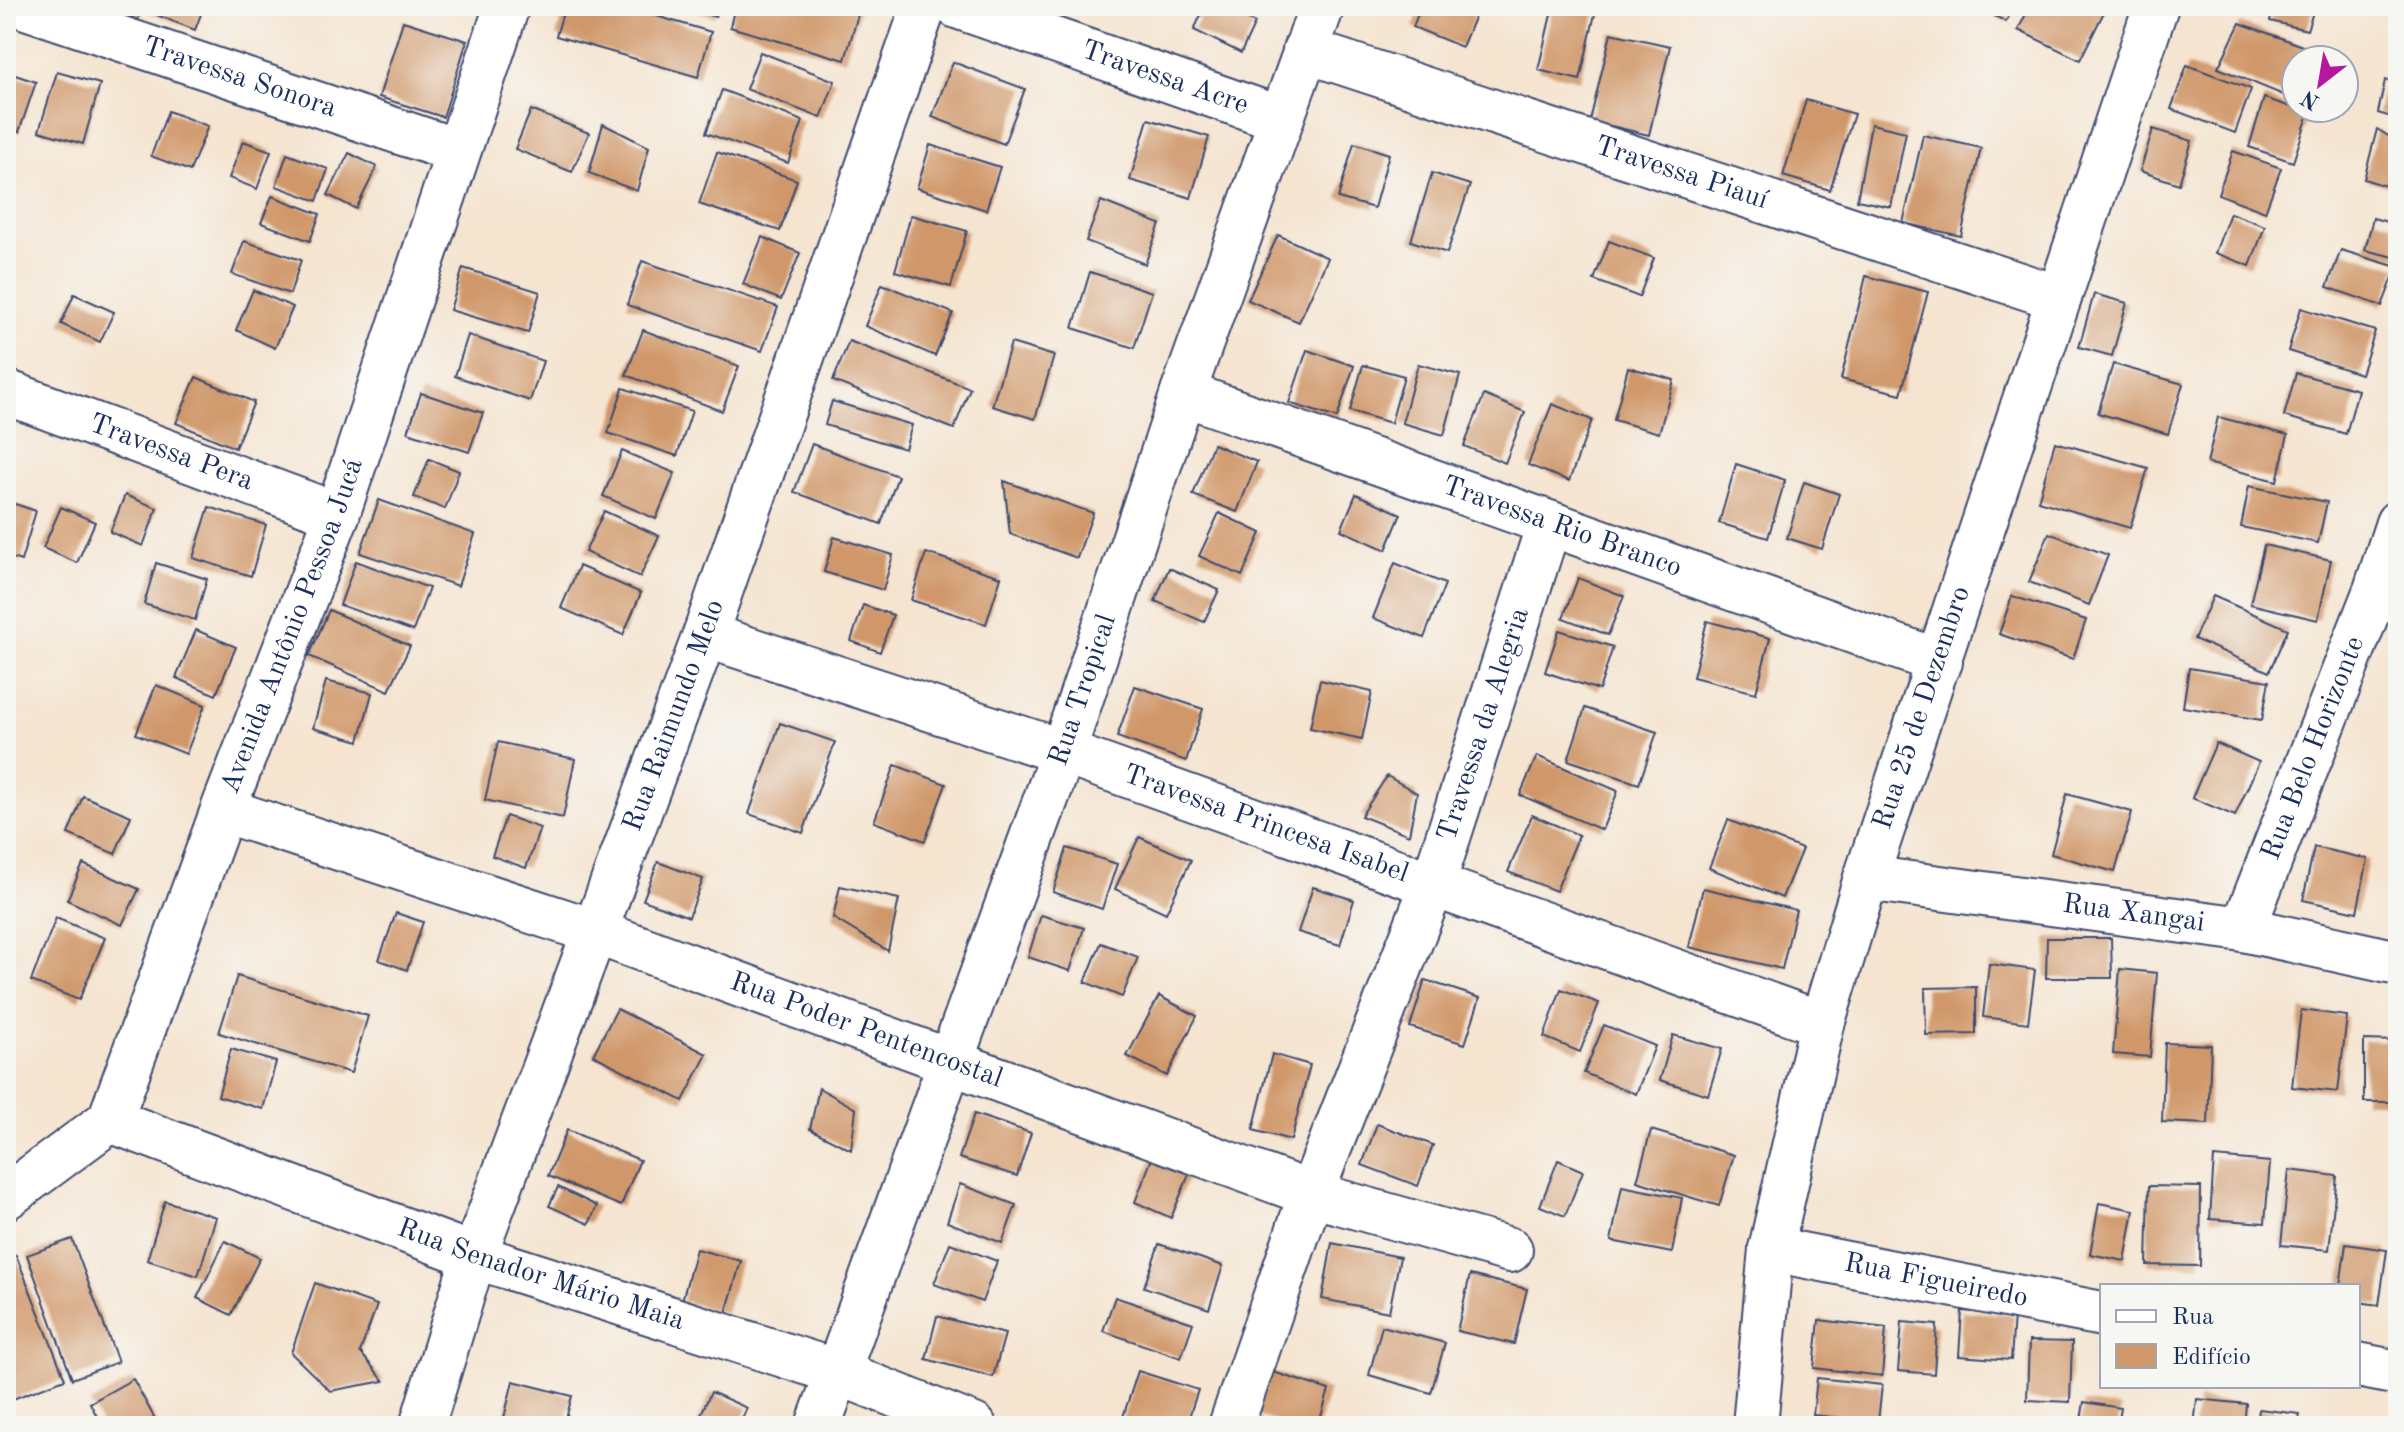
<svg xmlns="http://www.w3.org/2000/svg" width="2404" height="1432" font-family="'Old Standard TT',serif">
  <style>
    .building { fill: #d0986a }
    .lines { fill: none; stroke-linecap: round; stroke-linejoin: round }
    .street-casing { stroke: #3c4a6f; stroke-width: 48 }
    .secondary-casing { stroke: #3c4a6f; stroke-width: 48 }
    .street { stroke: #fff; stroke-width: 44 }
    .secondary { stroke: #fff; stroke-width: 44 }
    .labels { text-anchor: middle; dominant-baseline: central; stroke-width: 6; stroke-linejoin: round; paint-order: stroke }
    .street-label { font-size: 28px; fill: #1b2f5e; stroke: #f6f6f2 }
  </style>
  <rect width="100%" height="100%" fill="#f6f6f2"/>
  <filter id="ink" filterUnits="userSpaceOnUse"><feTurbulence type="fractalNoise" baseFrequency=".0125" numOctaves="2"/><feDisplacementMap in="SourceGraphic" scale="16" xChannelSelector="R" yChannelSelector="G"/><feConvolveMatrix kernelMatrix="1 2 1 2 8 2 1 2 1" color-interpolation-filters="sRGB"/></filter>
  <filter id="wash" filterUnits="userSpaceOnUse"><feTurbulence type="fractalNoise" baseFrequency=".006" numOctaves="4" result="noise"/><feDisplacementMap in="SourceGraphic" scale="32" xChannelSelector="R" yChannelSelector="G"/><feGaussianBlur stdDeviation="1.8" result="paint"/><feColorMatrix in="noise" values="0 0 0 0 0 0 0 0 0 0 0 0 0 0 0 0 0 1.4 0 .05"/><feComposite in="paint" operator="in"/></filter>
  <g filter="url(#wash)">
    <rect width="100%" height="100%" fill="#f5e4d0"/>
    <g id="blocks">
      <g class="building">
        <polygon points="114,6 144,6 138,20 112,10"/>
        <polygon points="146,6 204,6 195,30 144,10"/>
        <polygon points="565,6 622,6 711,32 698,77 556,36"/>
        <polygon points="681,6 718,6 715,17"/>
        <polygon points="735,6 842,6 859,11 845,60 730,27"/>
        <polygon points="1205,6 1217,6 1255,23 1241,53 1194,30"/>
        <polygon points="1421,6 1479,6 1462,47 1413,27"/>
        <polygon points="1553,6 1595,14 1580,80 1538,70"/>
        <polygon points="1923,6 1952,6 1949,16"/>
        <polygon points="1976,6 2015,6 2006,22"/>
        <polygon points="2030,6 2092,6 2104,12 2080,60 2018,30"/>
        <polygon points="2274,6 2315,6 2307,30 2270,21"/>
        <polygon points="403,21 467,41 443,117 379,97"/>
        <polygon points="2240,23 2311,49 2307,60 2296,60 2296,91 2293,99 2218,68"/>
        <polygon points="1611,33 1670,46 1649,135 1590,121"/>
        <polygon points="760,52 835,81 821,118 746,89"/>
        <polygon points="953,62 1025,89 1004,144 932,117"/>
        <polygon points="2187,65 2251,89 2235,133 2171,109"/>
        <polygon points="6,72 36,82 19,132 6,128"/>
        <polygon points="57,72 100,84 83,144 39,131"/>
        <polygon points="2385,80 2398,84 2398,119 2378,113"/>
        <polygon points="722,90 803,121 788,163 706,133"/>
        <polygon points="2264,98 2309,113 2293,162 2249,147"/>
        <polygon points="1806,100 1854,114 1830,190 1783,176"/>
        <polygon points="531,110 589,133 572,172 515,149"/>
        <polygon points="168,111 208,126 190,171 151,156"/>
        <polygon points="1148,119 1209,137 1191,198 1130,180"/>
        <polygon points="603,124 649,147 637,191 589,173"/>
        <polygon points="1871,124 1906,132 1891,207 1857,200"/>
        <polygon points="2153,129 2192,141 2179,184 2140,171"/>
        <polygon points="2377,129 2398,142 2398,190 2364,179"/>
        <polygon points="1923,135 1981,148 1961,236 1903,223"/>
        <polygon points="243,141 271,151 257,189 229,178"/>
        <polygon points="1354,143 1389,154 1374,208 1338,198"/>
        <polygon points="930,145 1000,167 986,210 917,188"/>
        <polygon points="2233,151 2281,168 2265,212 2218,194"/>
        <polygon points="717,152 797,180 780,231 699,204"/>
        <polygon points="349,153 377,167 356,209 328,195"/>
        <polygon points="287,154 328,169 317,201 276,186"/>
        <polygon points="1432,173 1470,185 1447,253 1411,241"/>
        <polygon points="272,196 320,214 310,241 261,223"/>
        <polygon points="1101,201 1160,224 1145,264 1086,241"/>
        <polygon points="2230,213 2265,226 2250,266 2215,253"/>
        <polygon points="911,215 967,231 951,287 895,271"/>
        <polygon points="2373,218 2398,225 2398,258 2365,250"/>
        <polygon points="1278,235 1328,258 1299,322 1248,300"/>
        <polygon points="762,237 800,253 781,300 743,284"/>
        <polygon points="244,241 301,260 290,294 232,274"/>
        <polygon points="1609,241 1654,258 1639,297 1594,280"/>
        <polygon points="2341,250 2397,267 2382,306 2327,287"/>
        <polygon points="642,261 778,307 762,351 627,305"/>
        <polygon points="463,268 540,292 528,333 450,310"/>
        <polygon points="1090,272 1152,292 1134,348 1073,328"/>
        <polygon points="1866,276 1928,292 1901,394 1841,379"/>
        <polygon points="882,284 953,313 935,356 865,326"/>
        <polygon points="253,290 293,307 275,348 236,330"/>
        <polygon points="74,294 114,312 100,342 61,324"/>
        <polygon points="2094,294 2127,303 2112,356 2079,347"/>
        <polygon points="2301,308 2375,331 2361,374 2288,351"/>
        <polygon points="643,330 739,366 722,411 626,375"/>
        <polygon points="468,335 543,361 530,401 455,376"/>
        <polygon points="849,341 970,388 954,429 833,381"/>
        <polygon points="1011,343 1054,356 1035,419 992,406"/>
        <polygon points="1307,350 1354,366 1337,418 1289,403"/>
        <polygon points="1418,364 1460,375 1444,435 1402,423"/>
        <polygon points="2113,364 2183,384 2168,434 2098,413"/>
        <polygon points="1363,365 1404,376 1391,423 1350,411"/>
        <polygon points="1628,367 1674,380 1659,433 1614,420"/>
        <polygon points="2296,373 2358,390 2346,434 2284,416"/>
        <polygon points="196,377 254,402 235,448 176,423"/>
        <polygon points="623,388 692,411 677,456 608,433"/>
        <polygon points="421,393 483,413 469,452 408,432"/>
        <polygon points="1484,395 1525,412 1505,463 1464,446"/>
        <polygon points="832,401 912,425 905,449 825,425"/>
        <polygon points="1552,404 1592,420 1569,481 1528,465"/>
        <polygon points="2218,417 2288,435 2277,481 2207,463"/>
        <polygon points="2055,442 2148,468 2130,528 2038,501"/>
        <polygon points="812,444 898,476 881,524 794,492"/>
        <polygon points="1213,444 1257,462 1237,512 1193,495"/>
        <polygon points="622,451 675,473 656,519 603,496"/>
        <polygon points="429,459 459,471 445,509 414,497"/>
        <polygon points="1736,464 1785,480 1768,538 1719,523"/>
        <polygon points="1004,481 1093,513 1077,558 1010,534"/>
        <polygon points="1804,482 1839,494 1822,549 1787,538"/>
        <polygon points="2249,486 2327,502 2318,543 2241,527"/>
        <polygon points="1356,494 1401,514 1386,550 1341,530"/>
        <polygon points="125,495 157,508 143,546 110,532"/>
        <polygon points="379,500 475,534 458,586 360,553"/>
        <polygon points="6,501 36,511 21,561 6,556"/>
        <polygon points="61,507 95,522 77,563 43,548"/>
        <polygon points="209,507 266,525 251,576 193,558"/>
        <polygon points="604,511 659,536 640,577 585,552"/>
        <polygon points="1219,513 1261,533 1242,576 1199,556"/>
        <polygon points="2049,533 2108,555 2089,605 2029,582"/>
        <polygon points="834,537 893,555 883,590 824,572"/>
        <polygon points="2264,545 2331,560 2318,620 2250,604"/>
        <polygon points="926,553 1001,577 986,624 911,600"/>
        <polygon points="356,561 429,588 413,631 340,605"/>
        <polygon points="156,563 207,579 195,620 144,604"/>
        <polygon points="1395,563 1445,584 1424,638 1373,618"/>
        <polygon points="579,566 641,593 623,635 561,608"/>
        <polygon points="1169,568 1219,590 1204,622 1155,601"/>
        <polygon points="1578,578 1624,596 1608,635 1563,618"/>
        <polygon points="2012,596 2086,620 2073,659 1999,634"/>
        <polygon points="2213,596 2288,629 2269,672 2194,639"/>
        <polygon points="863,605 893,615 880,652 851,641"/>
        <polygon points="329,610 410,646 389,691 309,656"/>
        <polygon points="1707,621 1770,638 1756,693 1693,677"/>
        <polygon points="196,630 236,647 216,695 176,678"/>
        <polygon points="1559,630 1613,647 1599,690 1545,672"/>
        <polygon points="2189,668 2269,681 2262,720 2183,707"/>
        <polygon points="1320,680 1372,692 1362,739 1310,728"/>
        <polygon points="326,681 372,693 359,741 313,728"/>
        <polygon points="156,685 205,705 186,754 136,734"/>
        <polygon points="1135,686 1203,709 1186,761 1117,737"/>
        <polygon points="1585,708 1657,732 1639,784 1568,760"/>
        <polygon points="780,723 835,742 803,833 749,814"/>
        <polygon points="498,742 575,759 563,818 485,800"/>
        <polygon points="2216,743 2259,762 2235,816 2192,798"/>
        <polygon points="1537,756 1618,791 1602,830 1520,795"/>
        <polygon points="895,765 946,784 925,841 874,822"/>
        <polygon points="1387,776 1417,793 1409,835 1361,816"/>
        <polygon points="2067,794 2132,812 2115,872 2051,854"/>
        <polygon points="83,796 131,816 115,854 68,834"/>
        <polygon points="1532,815 1579,835 1556,891 1508,872"/>
        <polygon points="506,816 540,828 526,868 492,856"/>
        <polygon points="1728,820 1802,849 1782,898 1709,868"/>
        <polygon points="1139,837 1191,860 1166,913 1115,889"/>
        <polygon points="2314,847 2368,859 2357,912 2303,900"/>
        <polygon points="1067,848 1117,864 1102,909 1053,892"/>
        <polygon points="658,862 703,879 689,917 643,900"/>
        <polygon points="83,864 139,889 122,925 67,900"/>
        <polygon points="840,886 899,899 888,951 833,918"/>
        <polygon points="1313,887 1354,900 1340,945 1298,932"/>
        <polygon points="1703,888 1796,910 1782,969 1689,947"/>
        <polygon points="396,913 423,922 407,970 379,960"/>
        <polygon points="1041,915 1084,928 1070,971 1028,957"/>
        <polygon points="56,918 105,938 79,1000 31,981"/>
        <polygon points="2047,938 2111,938 2112,978 2046,978"/>
        <polygon points="1101,943 1138,957 1122,997 1085,982"/>
        <polygon points="1989,964 2035,970 2028,1023 1983,1017"/>
        <polygon points="2120,969 2157,973 2150,1057 2113,1054"/>
        <polygon points="237,976 368,1016 351,1073 219,1033"/>
        <polygon points="1425,980 1480,998 1465,1044 1410,1027"/>
        <polygon points="1976,987 1976,1034 1926,1035 1925,988"/>
        <polygon points="1561,989 1599,1003 1580,1052 1544,1037"/>
        <polygon points="1159,996 1197,1016 1167,1076 1127,1056"/>
        <polygon points="617,1009 707,1054 683,1101 593,1055"/>
        <polygon points="2301,1010 2347,1016 2338,1092 2292,1087"/>
        <polygon points="1604,1025 1655,1046 1636,1094 1584,1073"/>
        <polygon points="1673,1035 1722,1049 1708,1095 1660,1080"/>
        <polygon points="2364,1040 2398,1041 2398,1102 2364,1102"/>
        <polygon points="2165,1043 2211,1045 2208,1124 2162,1122"/>
        <polygon points="231,1049 276,1062 263,1109 218,1096"/>
        <polygon points="1272,1054 1310,1065 1291,1140 1253,1130"/>
        <polygon points="819,1088 856,1109 851,1150 810,1129"/>
        <polygon points="974,1114 1031,1133 1017,1176 959,1158"/>
        <polygon points="1377,1124 1433,1145 1418,1186 1362,1165"/>
        <polygon points="567,1130 640,1160 621,1206 548,1176"/>
        <polygon points="1651,1130 1734,1155 1719,1206 1637,1181"/>
        <polygon points="1153,1156 1190,1172 1171,1218 1135,1202"/>
        <polygon points="2214,1157 2270,1162 2265,1223 2210,1219"/>
        <polygon points="1558,1160 1583,1171 1565,1216 1540,1206"/>
        <polygon points="2289,1170 2337,1176 2329,1250 2281,1245"/>
        <polygon points="960,1184 1016,1205 1002,1243 947,1222"/>
        <polygon points="1622,1186 1682,1198 1672,1253 1611,1241"/>
        <polygon points="2149,1186 2201,1187 2200,1266 2147,1265"/>
        <polygon points="558,1187 597,1206 589,1224 549,1206"/>
        <polygon points="165,1201 216,1217 198,1276 147,1260"/>
        <polygon points="2099,1203 2134,1210 2125,1261 2090,1254"/>
        <polygon points="72,1239 118,1362 72,1379 27,1255"/>
        <polygon points="225,1241 260,1258 231,1315 197,1298"/>
        <polygon points="950,1243 997,1261 982,1302 934,1284"/>
        <polygon points="1332,1243 1400,1257 1389,1312 1322,1299"/>
        <polygon points="1159,1244 1223,1266 1209,1309 1144,1287"/>
        <polygon points="2346,1244 2387,1250 2379,1305 2358,1302 2358,1286 2340,1286"/>
        <polygon points="696,1249 741,1261 726,1313 682,1301"/>
        <polygon points="16,1255 65,1379 13,1399 6,1381 6,1259"/>
        <polygon points="1470,1275 1527,1289 1514,1344 1457,1331"/>
        <polygon points="315,1283 377,1305 360,1352 384,1381 330,1391 291,1353"/>
        <polygon points="1115,1297 1193,1323 1181,1358 1103,1331"/>
        <polygon points="1962,1311 2014,1315 2011,1360 1959,1356"/>
        <polygon points="937,1316 1005,1334 993,1377 926,1359"/>
        <polygon points="1819,1320 1886,1328 1882,1376 1814,1368"/>
        <polygon points="1902,1322 1937,1325 1934,1374 1898,1371"/>
        <polygon points="1382,1326 1445,1343 1431,1393 1369,1375"/>
        <polygon points="2029,1341 2072,1342 2070,1402 2027,1400"/>
        <polygon points="1138,1371 1198,1390 1186,1426 1120,1426"/>
        <polygon points="1270,1371 1329,1390 1318,1426 1291,1426 1257,1416"/>
        <polygon points="1817,1378 1882,1385 1878,1422 1813,1415"/>
        <polygon points="133,1379 159,1426 102,1426 90,1403"/>
        <polygon points="513,1381 572,1396 564,1426 502,1426"/>
        <polygon points="711,1392 747,1408 739,1426 703,1426 697,1423"/>
        <polygon points="2197,1399 2246,1404 2244,1426 2194,1426"/>
        <polygon points="2084,1402 2121,1408 2118,1426 2080,1426"/>
        <polygon points="2259,1409 2300,1414 2298,1426 2257,1426"/>
      </g>
    </g>
  </g>
  <g filter="url(#ink)">
    <use href="#blocks" fill-opacity="0" stroke="#3c4a6f" stroke-width="2"/>
    <g class="lines">
      <defs>
        <g id="street">
          <path id="s1" d="M23 6 457 151"/>
          <path id="s2" d="M957 6 1281 119"/>
          <path id="s3" d="M1305 50 2059 298"/>
          <path id="s4" d="M6 392 337 515"/>
          <path id="s5" d="M1183 393 1940 662"/>
          <path id="s6" d="M705 635 1063 752 1822 1024"/>
          <path id="s7" d="M223 810 596 932 1311 1194 1510 1250"/>
          <path id="s8" d="M1866 878 2243 929 2398 963"/>
          <path id="s9" d="M2243 929 2376 590 2398 523"/>
          <path id="s10" d="M1771 1249 2102 1314"/>
          <polyline points="2358,1365 2398,1373"/>
          <path id="s11" d="M422 1426 474 1256 705 635 924 6"/>
          <path id="s12" d="M818 1426 1063 752 1183 393 1322 6"/>
          <path id="s13" d="M1231 1426 1311 1194 1433 884 1549 524"/>
        </g>
        <g id="secondary">
          <path id="s14" d="M110 1120 474 1256 837 1372 974 1426"/>
          <path id="s15" d="M6 1197 110 1120 223 810 337 515 507 6"/>
          <path id="s16" d="M1755 1426 1771 1249 1822 1024 1866 878 2156 6"/>
        </g>
      </defs>
      <use href="#street" class="street-casing"/>
      <use href="#secondary" class="secondary-casing"/>
      <use href="#street" class="street"/>
      <use href="#secondary" class="secondary"/>
    </g>
  </g>
  <g class="labels">
    <g class="street-label">
      <text stroke="none"><textPath href="#s2" startOffset="220">Travessa Acre</textPath></text>
      <text stroke="none"><textPath href="#s1" startOffset="228">Travessa Sonora</textPath></text>
      <text stroke="none"><textPath href="#s3" startOffset="396">Travessa Piauí</textPath></text>
      <text stroke="none"><textPath href="#s4" startOffset="176">Travessa Pera</textPath></text>
      <text stroke="none"><textPath href="#s5" startOffset="402">Travessa Rio Branco</textPath></text>
      <text stroke="none"><textPath href="#s15" startOffset="656">Avenida Antônio Pessoa Jucá</textPath></text>
      <text stroke="none"><textPath href="#s12" startOffset="782">Rua Tropical</textPath></text>
      <text stroke="none"><textPath href="#s16" startOffset="740">Rua 25 de Dezembro</textPath></text>
      <text stroke="none"><textPath href="#s11" startOffset="754">Rua Raimundo Melo</textPath></text>
      <text stroke="none"><textPath href="#s13" startOffset="746">Travessa da Alegria</textPath></text>
      <text stroke="none"><textPath href="#s9" startOffset="194">Rua Belo Horizonte</textPath></text>
      <text stroke="none"><textPath href="#s6" startOffset="592">Travessa Princesa Isabel</textPath></text>
      <text stroke="none"><textPath href="#s8" startOffset="270">Rua Xangai</textPath></text>
      <text stroke="none"><textPath href="#s7" startOffset="680">Rua Poder Pentencostal</textPath></text>
      <text stroke="none"><textPath href="#s14" startOffset="458">Rua Senador Mário Maia</textPath></text>
      <text stroke="none"><textPath href="#s10" startOffset="168">Rua Figueiredo</textPath></text>
    </g>
  </g>
  <rect width="2404" height="1432" fill="none" stroke="#f6f6f2" stroke-width="32"/>
  <rect x="2100" y="1284" width="260" height="104" fill="#f6f6f2" stroke="#9ea6b7" stroke-width="2"/>
  <rect x="2116" y="1310" width="40" height="12" fill="#ffffff" stroke="#9ea6b7" stroke-width="2"/>
  <text x="2172" y="1324" font-size="24" fill="#1b2f5e">Rua</text>
  <rect x="2116" y="1344" width="40" height="24" fill="#d0986a" stroke="#9ea6b7" stroke-width="2"/>
  <text x="2172" y="1364" font-size="24" fill="#1b2f5e">Edifício</text>
  <g transform="translate(2320 84) rotate(211)"><circle r="38" fill="#f6f6f2" stroke="#9ea6b7" stroke-width="2"/>
  <path d="M0-6L14 30L0 20L-14 30Z" fill="#b5179e"/>
  <text y="-12" font-size="22" font-weight="bold" text-anchor="middle" fill="#1b2f5e">N</text>
  </g>
</svg>
